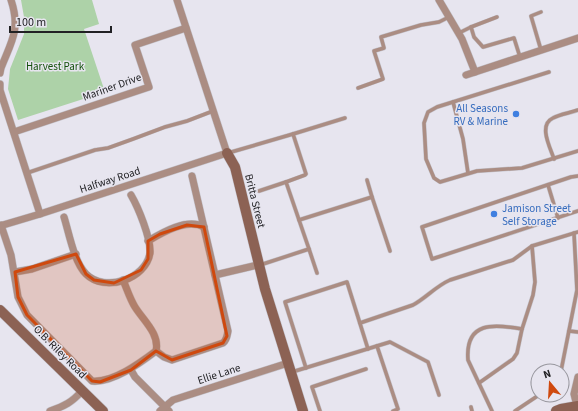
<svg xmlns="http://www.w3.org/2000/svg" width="578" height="411" font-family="'Source Sans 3',sans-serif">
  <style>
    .green { fill: #add2a8 }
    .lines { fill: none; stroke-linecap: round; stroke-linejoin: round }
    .lane-casing { stroke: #c3c2ca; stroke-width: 4.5 }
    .street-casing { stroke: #c3c2ca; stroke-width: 8 }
    .secondary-casing { stroke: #c3c2ca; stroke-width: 11 }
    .lane { stroke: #ab8d83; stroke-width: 3.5 }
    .street { stroke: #ab8d83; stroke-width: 7 }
    .secondary { stroke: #8c6254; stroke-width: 10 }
    .marked { fill: #cf490e; fill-opacity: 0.2; stroke: #cf490e; stroke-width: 3; stroke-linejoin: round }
    .shop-dot { fill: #3f7fe0; stroke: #e7e5ef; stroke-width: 1.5 }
    .labels { text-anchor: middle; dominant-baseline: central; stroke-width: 3; stroke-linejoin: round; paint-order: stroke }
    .park-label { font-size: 11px; fill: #13510b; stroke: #e7e5ef }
    .street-label { font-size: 11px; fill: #212124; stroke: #e7e5ef }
    .shop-label { font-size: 11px; fill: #366cbe; stroke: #e7e5ef; text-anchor: end }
  </style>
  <rect width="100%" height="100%" fill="#e7e5ef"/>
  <polygon class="green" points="21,0 92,0 99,24 84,29 105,92 18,120 8,89 10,69 24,34 24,17"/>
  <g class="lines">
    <defs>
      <g id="lane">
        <polyline points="541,12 531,16 541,50"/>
        <polyline points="471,27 474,37 483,47 514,38 520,57"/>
        <polyline points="459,33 471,27 497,17"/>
        <polyline points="549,72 437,107 428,112 424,123 426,159 434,178 440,182 477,171 522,168 578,151"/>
        <polyline points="358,88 383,79 374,51 384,48 381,37 421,25 439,22 449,17"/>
        <polyline points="453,102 463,139 468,173"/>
        <polyline points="293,134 345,118"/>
        <polyline points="228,153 293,134 306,174 305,175 286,182 309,249"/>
        <path d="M554 159C550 147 538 125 553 118 560 114 570 113 578 110"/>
        <polyline points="27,173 95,150 108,148 133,139 165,127 187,121 213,111"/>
        <polyline points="578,176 571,177 422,227 432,259 578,211"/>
        <polyline points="367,180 372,197"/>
        <polyline points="548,185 558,218"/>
        <polyline points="259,191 286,182"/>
        <polyline points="299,220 372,197 390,251"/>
        <polyline points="260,265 309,249 317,273"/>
        <path d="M360 323 413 305C426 298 436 286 450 280L513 260 532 246 578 232"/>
        <polyline points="569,331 578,332"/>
        <polyline points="377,346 398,409 393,411"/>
        <polyline points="306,368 285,302 347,282 368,349"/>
        <polyline points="561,371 577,290 574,233"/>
        <polyline points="292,372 390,342 428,362 439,395"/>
        <polyline points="479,383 513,359 517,353 522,329 533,295 535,282 532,246"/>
        <polyline points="471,407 472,411"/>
        <polyline points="320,411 312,387 366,369"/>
        <path d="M492 411 468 360C465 321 494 324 522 329"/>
        <polyline points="515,411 539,395"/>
      </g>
      <g id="street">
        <polyline points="439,0 462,39 475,72"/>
        <path d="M0 73 1 68C11 42 21 30 11 0"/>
        <polyline points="466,75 578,38"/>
        <polyline points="0,84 0,90 40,214"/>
        <polyline points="14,132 149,87 135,45 186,28"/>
        <path d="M64 217C69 233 74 262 86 274 105 293 146 279 150 253 151 238 138 207 131 195"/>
        <path d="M1 225 11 255 18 297 27 315 92 381C113 383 140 363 156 351 160 334 143 320 135 307 130 299 127 289 123 280"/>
        <polyline points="0,226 40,214 227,153 177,0"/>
        <path d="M148 241C163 232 187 218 204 227"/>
        <polyline points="15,272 32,269 76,254"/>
        <polyline points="215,275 258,265"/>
        <path d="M156 351 164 357 172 360 223 343C227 340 227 336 228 331L192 176"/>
        <polyline points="131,370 135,377 169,411"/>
        <polyline points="577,406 574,394 578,377"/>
        <path d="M50 411C65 406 72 402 82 391"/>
        <polyline points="160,411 173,400 288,363"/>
      </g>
      <g id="secondary">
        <polyline points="227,153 235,167 265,289 303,411"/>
        <polyline points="0,310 103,411"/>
        <polyline points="556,411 561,409 578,406"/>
      </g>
    </defs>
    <use href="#lane" class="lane-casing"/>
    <use href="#street" class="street-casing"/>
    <use href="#secondary" class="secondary-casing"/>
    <use href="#lane" class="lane"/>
    <use href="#street" class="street"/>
    <use href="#secondary" class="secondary"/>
  </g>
  <path class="marked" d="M187 225 204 227 227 336 223 343 172 360 156 351 131 370 100 382 92 381 27 315 18 297 15 272 76 254 86 274 94 280 114 283 141 270 148 259V241L160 234Z"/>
  <g class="shop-dot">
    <circle cx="516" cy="114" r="4"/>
    <circle cx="494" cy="214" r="4"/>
  </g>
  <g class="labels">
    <g class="park-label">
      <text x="55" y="66">Harvest Park</text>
    </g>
    <g class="street-label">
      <text transform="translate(112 87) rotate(-20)">Mariner Drive</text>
      <text transform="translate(110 180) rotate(-18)">Halfway Road</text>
      <text transform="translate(255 201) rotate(76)">Britta Street</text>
      <text transform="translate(60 352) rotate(45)">O.B. Riley Road</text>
      <text transform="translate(219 374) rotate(-18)">Ellie Lane</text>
    </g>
    <g class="shop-label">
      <text x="508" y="108">All Seasons<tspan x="508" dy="13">RV &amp; Marine</tspan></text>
      <text x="502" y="208" text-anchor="start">Jamison Street<tspan x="502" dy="13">Self Storage</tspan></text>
    </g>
  </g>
  <g transform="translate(550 383) rotate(342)"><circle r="19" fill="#e7e5ef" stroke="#98979e"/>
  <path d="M0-3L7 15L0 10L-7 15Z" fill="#cf490e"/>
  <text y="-6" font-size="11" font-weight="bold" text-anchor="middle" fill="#212124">N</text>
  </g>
  <path d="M10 26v6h101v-6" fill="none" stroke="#212124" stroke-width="2"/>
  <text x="16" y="26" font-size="12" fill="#212124" stroke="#e7e5ef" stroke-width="3" paint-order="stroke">100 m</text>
</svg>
